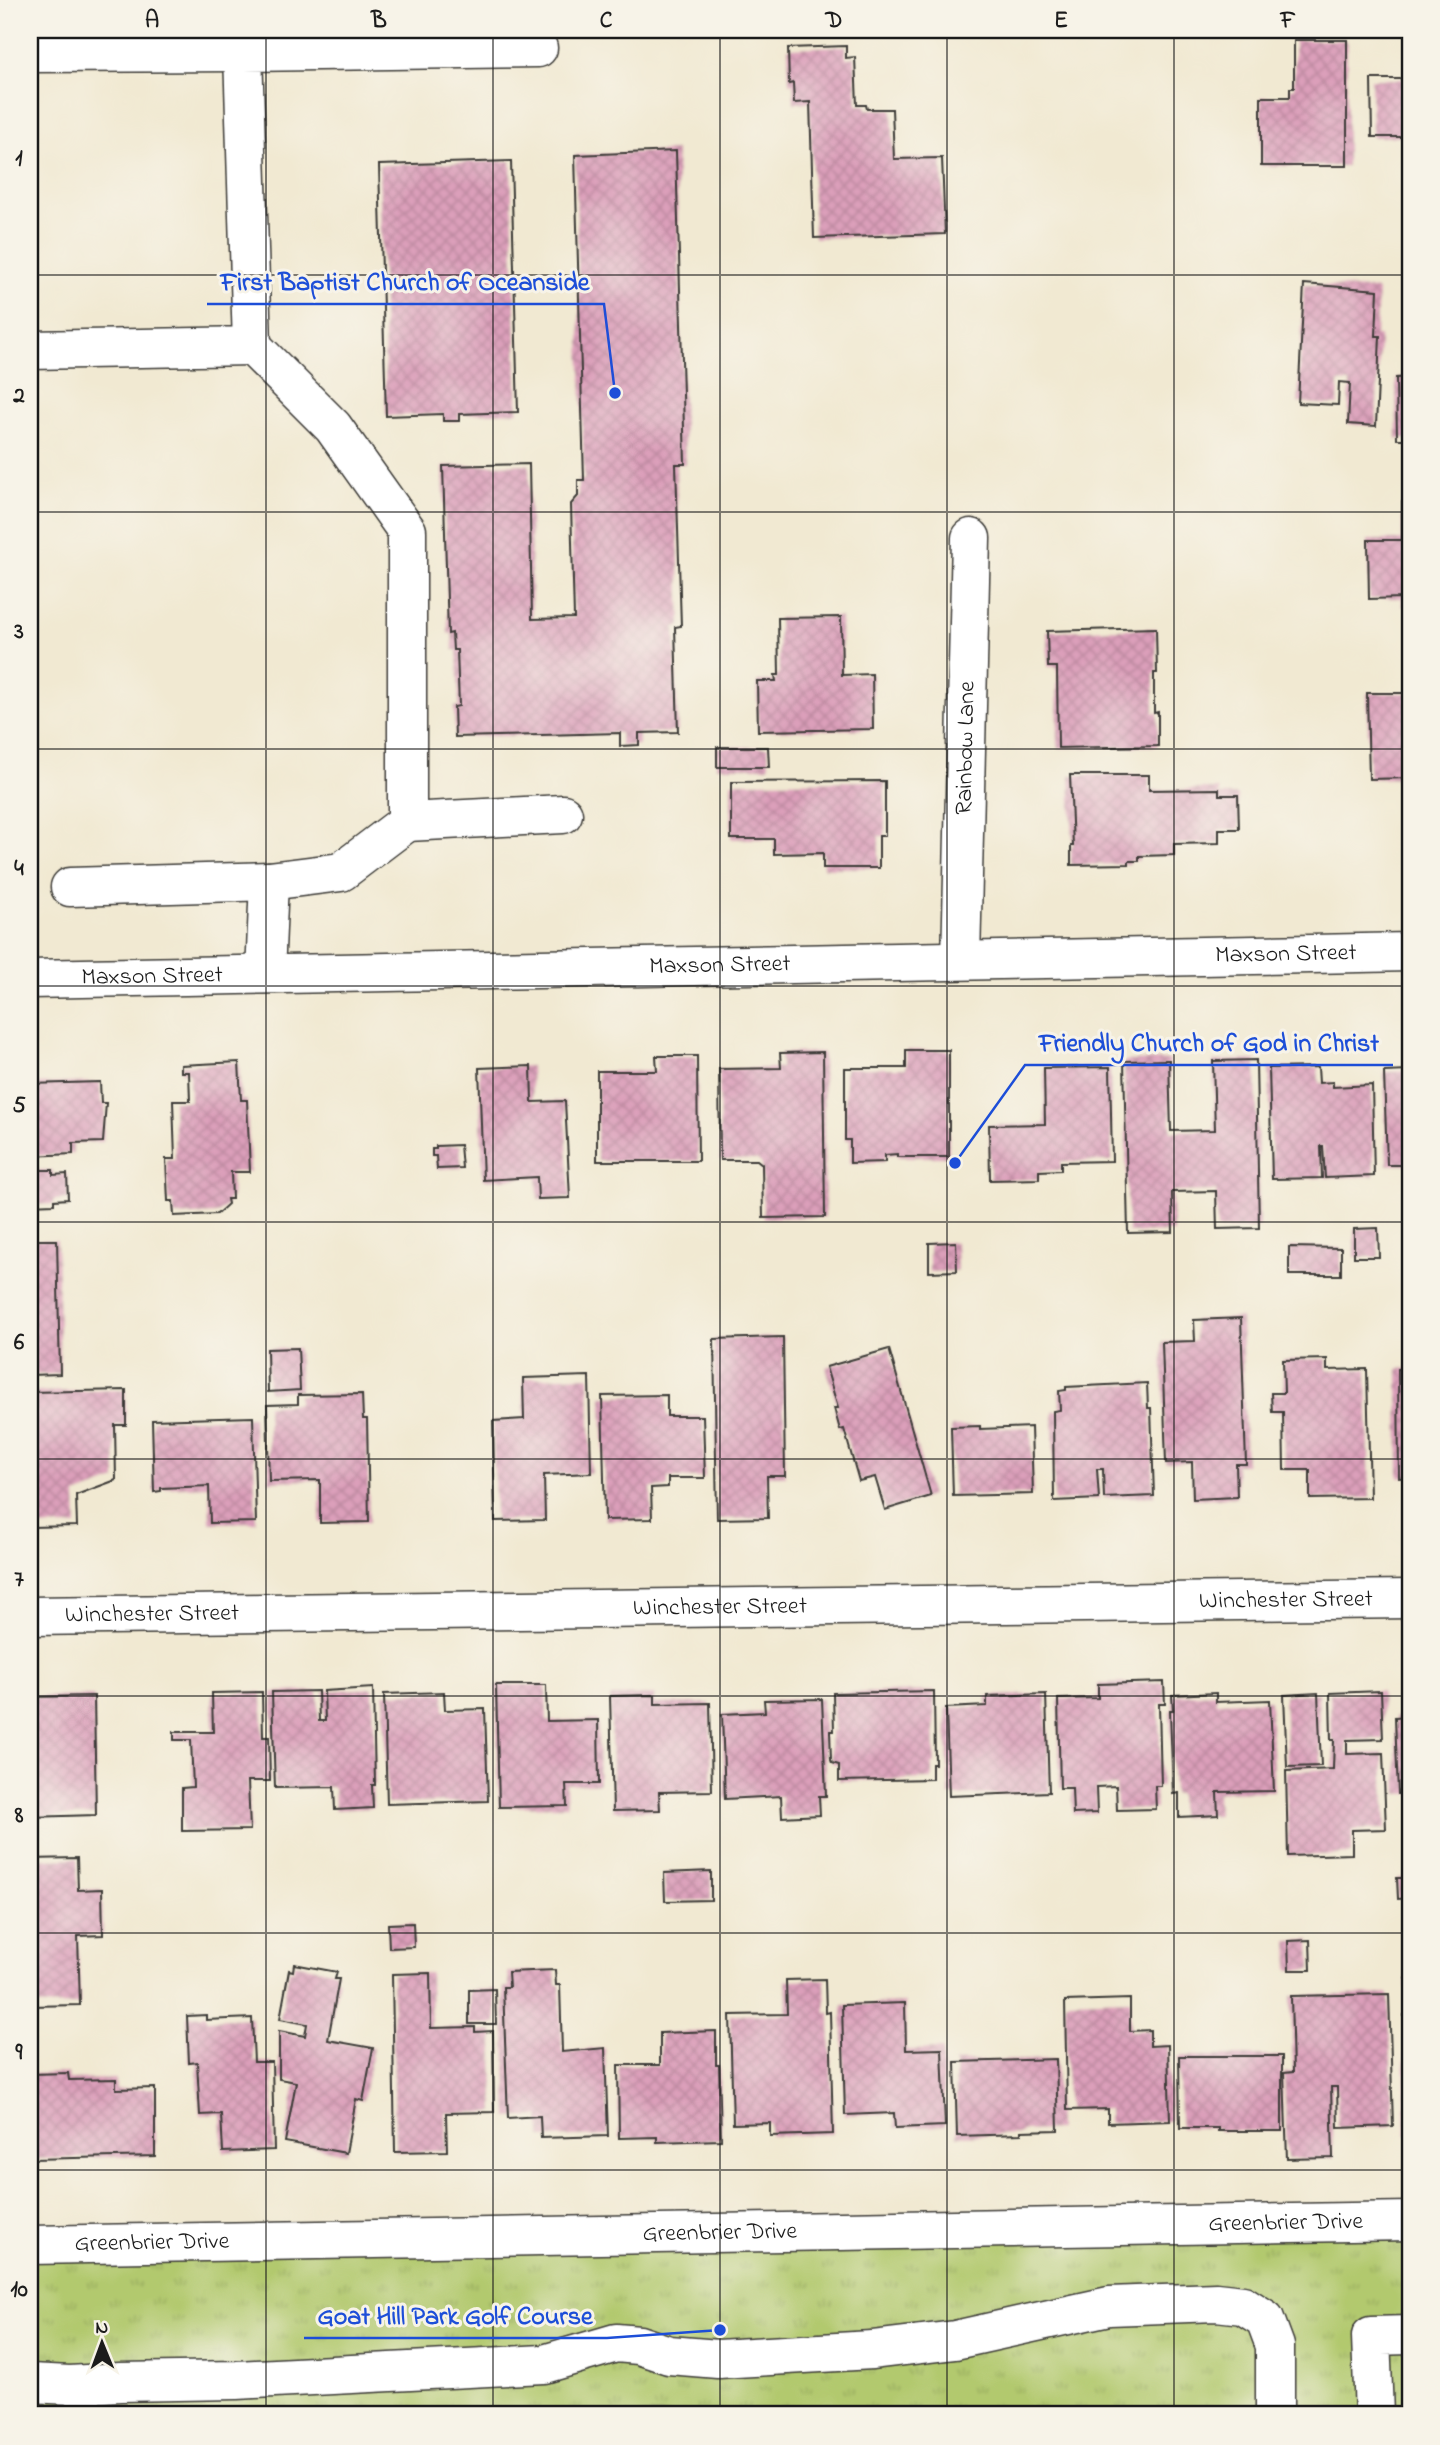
<svg xmlns="http://www.w3.org/2000/svg" width="1440" height="2445" font-family="'Indie Flower',sans-serif">
  <style>
    .grass { fill: url(#grass-tufts); stroke: #677245; stroke-width: 2 }
    .building { fill: url(#building-cross-hatch) }
    .lines { fill: none; stroke-linecap: round; stroke-linejoin: round }
    .minor-casing { stroke: #3c3b37; stroke-width: 41 }
    .minor { stroke: #fff; stroke-width: 38 }
    .grid { fill: none; stroke: #1c1c1c; stroke-width: 2; stroke-opacity: 0.55 }
    .labels { text-anchor: middle; dominant-baseline: central; stroke-width: 6; stroke-linejoin: round; paint-order: stroke }
    .street-label { font-size: 24px; fill: #1c1c1c; stroke: #f7f3e8 }
    .leader { fill: none; stroke: #1d4ed8; stroke-width: 2.5 }
    .callout-dot { fill: #1d4ed8; stroke: #f7f3e8; stroke-width: 2.5 }
    .callout-label { font-size: 26px; text-anchor: middle; font-weight: bold; fill: #1d4ed8; stroke: #f7f3e8; stroke-width: 6; stroke-linejoin: round; paint-order: stroke }
    .neatline { fill: none; stroke: #1c1c1c; stroke-width: 2.5 }
    .grid-label { font-size: 23px; text-anchor: middle; font-weight: bold; fill: #1c1c1c }
  </style>
  <defs>
    <pattern id="grass-tufts" width="24" height="20" patternUnits="userSpaceOnUse" patternTransform="scale(1.75)"><rect width="24" height="20" fill="#b2c96e"/><path d="M3 7l-1-3M5 7V3M7 7l1-3M15 17l-1-3M17 17v-4M19 17l1-3" fill="none" stroke="#98ac5f"/></pattern>
    <pattern id="building-cross-hatch" width="8" height="8" patternUnits="userSpaceOnUse" patternTransform="scale(1.75)"><rect width="8" height="8" fill="#db9fba"/><path d="M0 0l8 8M0 8l8-8" fill="none" stroke="#bb889f"/></pattern>
  </defs>
  <rect width="100%" height="100%" fill="#f7f3e8"/>
  <filter id="ink" filterUnits="userSpaceOnUse"><feTurbulence type="fractalNoise" baseFrequency=".0143" numOctaves="2"/><feDisplacementMap in="SourceGraphic" scale="14" xChannelSelector="R" yChannelSelector="G"/><feConvolveMatrix kernelMatrix="1 2 1 2 8 2 1 2 1" color-interpolation-filters="sRGB"/></filter>
  <filter id="wash" filterUnits="userSpaceOnUse"><feTurbulence type="fractalNoise" baseFrequency=".00686" numOctaves="4" result="noise"/><feDisplacementMap in="SourceGraphic" scale="28" xChannelSelector="R" yChannelSelector="G"/><feGaussianBlur stdDeviation="1.57" result="paint"/><feColorMatrix in="noise" values="0 0 0 0 0 0 0 0 0 0 0 0 0 0 0 0 0 1.4 0 .05"/><feComposite in="paint" operator="in"/></filter>
  <g filter="url(#wash)">
    <rect width="100%" height="100%" fill="#f1e9d2"/>
    <polygon class="grass" points="1410,2220 1410,2415 30,2415 30,2244"/>
    <g id="blocks">
      <g class="building">
        <polygon points="1294,40 1347,40 1347,166 1261,166 1261,97 1290,97 1290,88 1294,88"/>
        <polygon points="846,46 846,58 855,57 857,105 866,105 867,109 892,109 894,159 942,158 945,234 814,238 810,102 794,103 793,83 789,84 788,48"/>
        <polygon points="1371,79 1410,79 1410,137 1372,137"/>
        <polygon points="676,151 685,464 676,464 681,626 675,627 678,732 639,733 639,745 620,746 620,733 455,737 454,707 459,706 457,650 453,650 452,633 448,634 443,466 529,464 532,619 574,618 571,504 578,496 578,480 584,480 575,155"/>
        <polygon points="511,161 518,412 459,414 459,421 443,421 443,414 386,416 379,165"/>
        <polygon points="1304,284 1378,290 1376,336 1380,336 1376,426 1348,424 1350,383 1339,382 1338,405 1298,403"/>
        <polygon points="1410,377 1410,439 1397,439 1396,378"/>
        <polygon points="1402,502 1410,502 1410,606 1402,606 1402,598 1369,599 1368,540 1402,540"/>
        <polygon points="841,617 842,675 872,674 873,729 758,731 757,681 776,681 775,675 779,675 778,618"/>
        <polygon points="1156,628 1157,673 1154,673 1154,713 1158,712 1158,746 1058,748 1057,667 1048,667 1047,631"/>
        <polygon points="1367,693 1410,693 1410,778 1369,779"/>
        <polygon points="717,747 768,747 769,767 717,767"/>
        <polygon points="1070,775 1149,775 1149,790 1219,789 1219,795 1238,795 1239,829 1219,829 1219,843 1174,844 1174,855 1139,856 1139,861 1129,861 1129,864 1071,865 1071,846 1073,846"/>
        <polygon points="885,781 885,836 879,836 879,868 823,868 823,853 774,854 774,839 731,839 731,782"/>
        <polygon points="906,1050 949,1050 949,1157 897,1157 897,1154 885,1155 885,1162 850,1163 850,1140 845,1140 845,1068 906,1068"/>
        <polygon points="823,1052 825,1217 763,1218 762,1164 757,1160 720,1160 719,1069 781,1068 780,1053"/>
        <polygon points="656,1056 697,1056 698,1161 597,1161 597,1071 657,1071"/>
        <polygon points="1169,1060 1171,1131 1215,1130 1213,1061 1256,1060 1259,1228 1217,1229 1216,1191 1172,1192 1173,1232 1128,1233 1124,1061"/>
        <polygon points="239,1062 241,1100 247,1100 250,1172 231,1172 232,1199 227,1199 228,1204 217,1214 174,1216 173,1201 168,1201 166,1159 175,1159 173,1101 190,1101 189,1072 181,1072 181,1065"/>
        <polygon points="531,1066 532,1102 565,1101 570,1198 538,1199 537,1177 483,1180 479,1068"/>
        <polygon points="1110,1067 1112,1161 1061,1162 1061,1170 1039,1171 1039,1179 990,1180 989,1125 1045,1124 1044,1068"/>
        <polygon points="1318,1067 1319,1083 1333,1082 1333,1087 1372,1085 1374,1176 1325,1178 1323,1146 1321,1146 1322,1178 1272,1179 1269,1068"/>
        <polygon points="1410,1071 1410,1165 1387,1165 1384,1072"/>
        <polygon points="100,1082 101,1103 106,1103 103,1142 73,1143 73,1154 31,1156 30,1084"/>
        <polygon points="460,1145 462,1168 437,1169 436,1156 432,1156 432,1149 436,1149 436,1146"/>
        <polygon points="30,1170 53,1170 53,1175 67,1174 68,1199 54,1200 54,1204 30,1205"/>
        <polygon points="1378,1228 1379,1257 1354,1257 1354,1229"/>
        <polygon points="30,1240 57,1240 60,1374 30,1375"/>
        <polygon points="956,1242 957,1271 929,1272 929,1243"/>
        <polygon points="1289,1247 1341,1248 1341,1275 1289,1275"/>
        <polygon points="1241,1318 1246,1464 1236,1464 1237,1497 1193,1499 1192,1462 1166,1463 1162,1342 1195,1341 1194,1320"/>
        <polygon points="783,1337 785,1476 767,1476 768,1518 717,1519 714,1339"/>
        <polygon points="298,1348 300,1390 268,1392 267,1349"/>
        <polygon points="889,1349 931,1496 885,1510 875,1477 859,1481 844,1429 840,1430 834,1408 838,1408 826,1367"/>
        <polygon points="1327,1359 1327,1370 1367,1369 1370,1498 1310,1499 1310,1470 1284,1470 1283,1412 1272,1412 1271,1393 1284,1393 1283,1360"/>
        <polygon points="1410,1368 1410,1477 1399,1478 1398,1369"/>
        <polygon points="589,1376 591,1473 544,1475 545,1520 495,1521 493,1421 524,1419 523,1378"/>
        <polygon points="1147,1383 1148,1408 1151,1408 1154,1496 1104,1498 1103,1469 1097,1469 1099,1499 1054,1501 1053,1411 1060,1410 1059,1391 1066,1390 1066,1387"/>
        <polygon points="126,1390 126,1425 115,1425 116,1480 76,1495 77,1526 30,1527 30,1392"/>
        <polygon points="362,1394 363,1419 367,1419 369,1522 320,1523 320,1480 269,1481 267,1405 298,1404 298,1395"/>
        <polygon points="667,1395 667,1416 703,1416 705,1478 668,1478 668,1487 651,1488 652,1519 605,1520 602,1396"/>
        <polygon points="253,1417 256,1522 210,1523 209,1486 161,1488 161,1491 154,1492 152,1420"/>
        <polygon points="980,1426 980,1429 1031,1427 1033,1494 953,1496 951,1427"/>
        <polygon points="1164,1682 1165,1704 1159,1704 1161,1786 1155,1786 1156,1809 1117,1810 1116,1786 1096,1787 1097,1813 1073,1814 1072,1788 1060,1788 1058,1699 1098,1698 1098,1684"/>
        <polygon points="496,1685 546,1685 547,1721 598,1720 599,1784 566,1784 567,1806 499,1807"/>
        <polygon points="373,1688 375,1785 372,1785 373,1808 335,1810 334,1787 275,1788 272,1692 318,1691 319,1721 325,1721 324,1691"/>
        <polygon points="934,1691 935,1764 932,1764 932,1779 839,1781 839,1765 832,1763 831,1760 830,1731 834,1731 833,1693"/>
        <polygon points="1381,1691 1383,1739 1347,1740 1347,1754 1383,1753 1386,1829 1352,1830 1352,1854 1288,1856 1286,1771 1333,1769 1334,1740 1331,1740 1330,1693"/>
        <polygon points="262,1692 263,1737 269,1737 270,1781 248,1781 250,1830 182,1831 182,1788 193,1787 191,1740 174,1740 174,1732 213,1732 212,1693"/>
        <polygon points="444,1692 445,1710 485,1709 488,1801 387,1804 384,1694"/>
        <polygon points="1216,1693 1216,1702 1270,1700 1274,1791 1217,1792 1218,1815 1179,1817 1179,1793 1173,1794 1170,1710 1173,1710 1172,1695"/>
        <polygon points="1318,1693 1321,1766 1287,1767 1284,1695"/>
        <polygon points="1046,1694 1049,1792 949,1796 946,1708 987,1706 987,1696"/>
        <polygon points="655,1695 655,1704 710,1703 712,1791 659,1792 660,1810 613,1811 610,1696"/>
        <polygon points="94,1696 96,1815 30,1817 30,1697"/>
        <polygon points="822,1699 826,1796 819,1796 820,1815 782,1817 781,1796 725,1799 722,1714 765,1712 764,1700"/>
        <polygon points="1410,1716 1410,1794 1398,1794 1395,1717"/>
        <polygon points="77,1858 78,1890 102,1889 103,1935 78,1936 80,2005 30,2006 30,1859"/>
        <polygon points="711,1871 711,1900 665,1901 664,1873"/>
        <polygon points="1397,1878 1410,1878 1410,1898 1398,1899"/>
        <polygon points="413,1923 414,1947 389,1948 388,1924"/>
        <rect x="1406" y="1929" width="4" height="60"/>
        <polygon points="1310,1940 1311,1970 1289,1970 1288,1941"/>
        <polygon points="294,1964 337,1972 335,1979 339,1979 328,2040 373,2048 363,2101 356,2099 346,2153 285,2142 296,2082 279,2079 279,2031 305,2036 307,2024 280,2019 289,1970 293,1971"/>
        <polygon points="555,1970 556,1985 560,1985 562,2052 605,2048 608,2136 541,2138 540,2116 508,2118 503,1987 509,1987 508,1972"/>
        <polygon points="430,1973 431,2028 475,2027 475,2032 493,2031 494,2112 446,2113 447,2151 395,2152 392,1974"/>
        <polygon points="825,1979 826,2013 830,2012 833,2134 770,2136 770,2123 733,2124 730,2015 787,2014 786,1980"/>
        <polygon points="495,1989 496,2024 469,2024 469,1990"/>
        <polygon points="1389,1994 1393,2126 1338,2128 1337,2087 1331,2087 1333,2158 1287,2159 1284,2073 1293,2072 1291,1996"/>
        <polygon points="1130,1999 1130,2031 1150,2030 1150,2046 1168,2045 1170,2121 1108,2123 1108,2109 1067,2110 1065,2001"/>
        <polygon points="905,2003 906,2050 942,2049 945,2126 895,2128 894,2113 845,2115 842,2005"/>
        <polygon points="206,2015 206,2020 252,2018 254,2062 272,2062 274,2150 223,2152 221,2114 200,2115 197,2062 189,2063 187,2016"/>
        <polygon points="1404,2015 1410,2015 1410,2134 1406,2134"/>
        <polygon points="716,2031 716,2065 719,2065 721,2140 657,2142 657,2137 619,2138 618,2065 660,2065 660,2033"/>
        <polygon points="1179,2056 1282,2056 1282,2131 1218,2131 1218,2128 1180,2128"/>
        <polygon points="1056,2059 1058,2130 1021,2131 1021,2134 957,2136 955,2062"/>
        <polygon points="68,2073 69,2080 116,2079 116,2089 155,2088 155,2156 34,2159 33,2120 30,2120 30,2074"/>
      </g>
    </g>
  </g>
  <g filter="url(#ink)">
    <use href="#blocks" fill-opacity="0" stroke="#3c3b37" stroke-width="2"/>
    <g class="lines">
      <defs>
        <g id="minor">
          <polyline points="30,53 243,52"/>
          <polyline points="30,350 252,346 243,52 538,48"/>
          <polyline points="407,822 563,814"/>
          <polyline points="70,887 269,881 341,872 407,822 407,531 333,427 252,346"/>
          <path id="s1" d="M961 960 971 538"/>
          <polyline points="265,974 269,881"/>
          <path id="s2" d="M30 979 1410 952"/>
          <path id="s3" d="M30 1616 1410 1599"/>
          <path id="s4" d="M30 2245 1410 2221"/>
          <polyline points="30,2383 70,2385 120,2382 237,2380 544,2364 616,2343 639,2345 669,2355 718,2359 872,2350 955,2340 1109,2306 1216,2302 1243,2305 1265,2319 1275,2346 1275,2415"/>
          <polyline points="1374,2415 1371,2336 1410,2335"/>
        </g>
      </defs>
      <use href="#minor" class="minor-casing"/>
      <use href="#minor" class="minor"/>
    </g>
  </g>
  <path class="grid" d="M266 30V2415M493 30V2415M720 30V2415M947 30V2415M1174 30V2415M30 275H1410M30 512H1410M30 749H1410M30 986H1410M30 1222H1410M30 1459H1410M30 1696H1410M30 1933H1410M30 2170H1410"/>
  <g class="labels">
    <g class="street-label">
      <text stroke="none"><textPath href="#s1" startOffset="212">Rainbow Lane</textPath></text>
      <text stroke="none"><textPath href="#s2" startOffset="1256">Maxson Street</textPath></text>
      <text stroke="none"><textPath href="#s2" startOffset="690">Maxson Street</textPath></text>
      <text stroke="none"><textPath href="#s2" startOffset="122">Maxson Street</textPath></text>
      <text stroke="none"><textPath href="#s3" startOffset="1256">Winchester Street</textPath></text>
      <text stroke="none"><textPath href="#s3" startOffset="690">Winchester Street</textPath></text>
      <text stroke="none"><textPath href="#s3" startOffset="122">Winchester Street</textPath></text>
      <text stroke="none"><textPath href="#s4" startOffset="1256">Greenbrier Drive</textPath></text>
      <text stroke="none"><textPath href="#s4" startOffset="690">Greenbrier Drive</textPath></text>
      <text stroke="none"><textPath href="#s4" startOffset="122">Greenbrier Drive</textPath></text>
    </g>
  </g>
  <path class="leader" d="M615 393L604 304H207M955 1163L1025 1065H1393M720 2330L607 2338H304"/>
  <g class="callout-dot">
    <circle cx="615" cy="393" r="7"/>
    <circle cx="955" cy="1163" r="7"/>
    <circle cx="720" cy="2330" r="7"/>
  </g>
  <g class="callout-label">
    <text x="405" y="290">First Baptist Church of Oceanside</text>
    <text x="1209" y="1051">Friendly Church of God in Christ</text>
    <text x="455" y="2324">Goat Hill Park Golf Course</text>
  </g>
  <rect width="1440" height="2445" fill="none" stroke="#f7f3e8" stroke-width="77"/>
  <g transform="translate(102 2343) rotate(359)" stroke="#f7f3e8" stroke-width="5" paint-order="stroke">
  <path d="M0-5L12 26L0 18L-12 26Z" fill="#1c1c1c"/>
  <text y="-10" font-size="19" font-weight="bold" text-anchor="middle" fill="#1c1c1c">N</text>
  </g>
  <rect x="38" y="38" width="1364" height="2368" class="neatline"/>
  <g class="grid-label">
    <text x="152" y="27">A</text>
    <text x="379" y="27">B</text>
    <text x="606" y="27">C</text>
    <text x="834" y="27">D</text>
    <text x="1061" y="27">E</text>
    <text x="1288" y="27">F</text>
    <text x="19" y="165">1</text>
    <text x="19" y="402">2</text>
    <text x="19" y="638">3</text>
    <text x="19" y="875">4</text>
    <text x="19" y="1112">5</text>
    <text x="19" y="1349">6</text>
    <text x="19" y="1586">7</text>
    <text x="19" y="1822">8</text>
    <text x="19" y="2059">9</text>
    <text x="19" y="2296">10</text>
  </g>
</svg>
